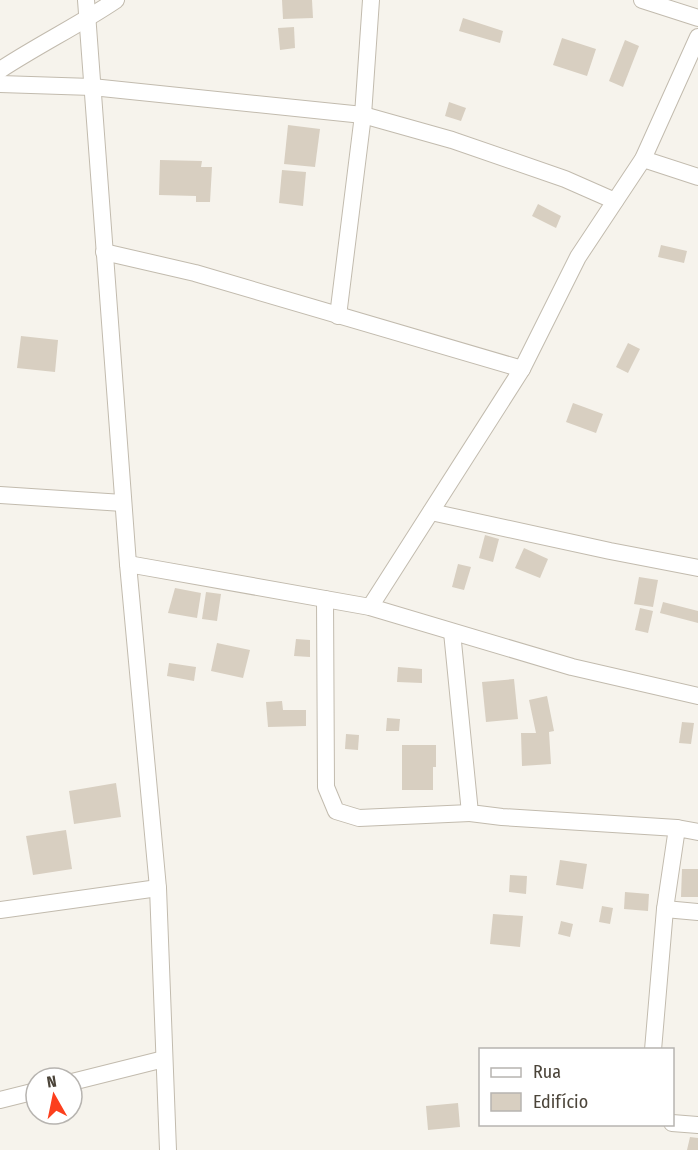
<svg xmlns="http://www.w3.org/2000/svg" width="698" height="1150" font-family="'Fira Sans Condensed',sans-serif">
  <style>
    .building { fill: #d8cfc1 }
    .lines { fill: none; stroke-linecap: round; stroke-linejoin: round }
    .minor-casing { stroke: #c2bbae; stroke-width: 18 }
    .minor { stroke: #fff; stroke-width: 16 }
  </style>
  <rect width="100%" height="100%" fill="#f6f3ec"/>
  <g class="building">
    <polygon points="282,0 312,0 313,18 283,19"/>
    <polygon points="463,18 503,31 500,43 459,31"/>
    <polygon points="294,27 295,48 280,50 278,28"/>
    <polygon points="562,38 596,49 587,76 553,65"/>
    <polygon points="625,40 639,46 623,87 609,81"/>
    <polygon points="449,102 466,108 461,121 445,116"/>
    <polygon points="288,125 320,129 315,167 284,164"/>
    <polygon points="160,160 202,161 201,167 212,167 210,202 196,202 196,196 159,195"/>
    <polygon points="282,170 306,172 303,206 279,203"/>
    <polygon points="538,204 561,216 556,228 532,216"/>
    <polygon points="661,245 687,251 684,263 658,257"/>
    <polygon points="21,336 58,340 55,372 17,368"/>
    <polygon points="628,343 640,349 628,373 616,367"/>
    <polygon points="573,403 603,414 596,433 566,422"/>
    <polygon points="485,535 499,539 493,562 479,558"/>
    <polygon points="524,548 548,559 540,578 515,568"/>
    <polygon points="458,564 471,567 464,590 452,587"/>
    <polygon points="639,577 658,580 653,607 634,604"/>
    <polygon points="175,588 201,593 197,618 168,613"/>
    <polygon points="206,592 221,594 217,621 202,619"/>
    <polygon points="663,602 698,611 698,623 660,613"/>
    <polygon points="640,608 653,611 648,633 635,630"/>
    <polygon points="296,639 310,640 310,657 294,656"/>
    <polygon points="217,643 250,650 243,678 211,671"/>
    <polygon points="169,663 196,667 194,681 167,676"/>
    <polygon points="398,667 422,669 422,683 397,682"/>
    <polygon points="514,679 518,719 486,722 482,682"/>
    <polygon points="547,696 554,731 549,732 551,764 522,766 521,733 536,733 529,700"/>
    <polygon points="282,701 283,710 306,710 306,726 268,727 266,702"/>
    <polygon points="387,718 400,719 399,731 386,731"/>
    <polygon points="682,722 694,723 691,744 679,743"/>
    <polygon points="346,734 359,735 358,750 345,749"/>
    <polygon points="402,745 436,745 436,767 433,767 433,790 402,790"/>
    <polygon points="116,783 121,817 74,824 69,791"/>
    <polygon points="66,830 72,869 33,875 26,836"/>
    <polygon points="560,860 587,864 583,889 556,885"/>
    <polygon points="682,869 698,869 698,897 681,897"/>
    <polygon points="510,875 527,876 526,894 509,892"/>
    <polygon points="625,892 649,894 648,911 624,909"/>
    <polygon points="602,906 613,908 610,924 599,922"/>
    <polygon points="493,914 523,916 520,947 490,944"/>
    <polygon points="561,921 573,924 570,937 558,934"/>
    <polygon points="458,1103 460,1127 428,1130 426,1106"/>
    <polygon points="690,1137 698,1138 698,1150 687,1150"/>
  </g>
  <g class="lines">
    <defs>
      <g id="minor">
        <polyline points="86,0 128,564 158,888 168,1150"/>
        <polyline points="642,0 698,18"/>
        <path d="M0 70C38 45 79 25 116 0"/>
        <polyline points="0,84 92,87 363,115 452,140 565,179 615,201"/>
        <polyline points="643,159 698,177"/>
        <polyline points="104,252 195,273 522,369"/>
        <polyline points="338,316 363,115 371,0"/>
        <polyline points="0,495 123,503"/>
        <polyline points="431,512 610,551 698,568"/>
        <polyline points="128,564 370,607 572,667 698,696"/>
        <polyline points="325,599 326,787 336,811 359,818 470,813"/>
        <polyline points="370,607 522,369 578,257 643,159 698,37"/>
        <polyline points="452,632 470,813 502,817 677,828"/>
        <polyline points="665,909 698,912"/>
        <polyline points="0,910 158,888"/>
        <polyline points="653,1050 665,909 677,828 698,832"/>
        <polyline points="72,1082 164,1059"/>
        <polyline points="0,1100 36,1091"/>
        <polyline points="672,1123 698,1125"/>
      </g>
    </defs>
    <use href="#minor" class="minor-casing"/>
    <use href="#minor" class="minor"/>
  </g>
  <rect x="479" y="1048" width="195" height="78" fill="#ffffff" stroke="#b7b4b0" stroke-width="1.5"/>
  <rect x="491" y="1068" width="30" height="9" fill="#ffffff" stroke="#b7b4b0" stroke-width="1.5"/>
  <text x="533" y="1078" font-size="18" fill="#4b4439">Rua</text>
  <rect x="491" y="1093" width="30" height="18" fill="#d8cfc1" stroke="#b7b4b0" stroke-width="1.5"/>
  <text x="533" y="1108" font-size="18" fill="#4b4439">Edifício</text>
  <g transform="translate(54 1096) rotate(351)"><circle r="28" fill="#ffffff" stroke="#b7b4b0" stroke-width="1.5"/>
  <path d="M0-4.5L10 22L0 15L-10 22Z" fill="#fc3f1d"/>
  <text y="-9" font-size="16" font-weight="bold" text-anchor="middle" fill="#4b4439">N</text>
  </g>
</svg>
